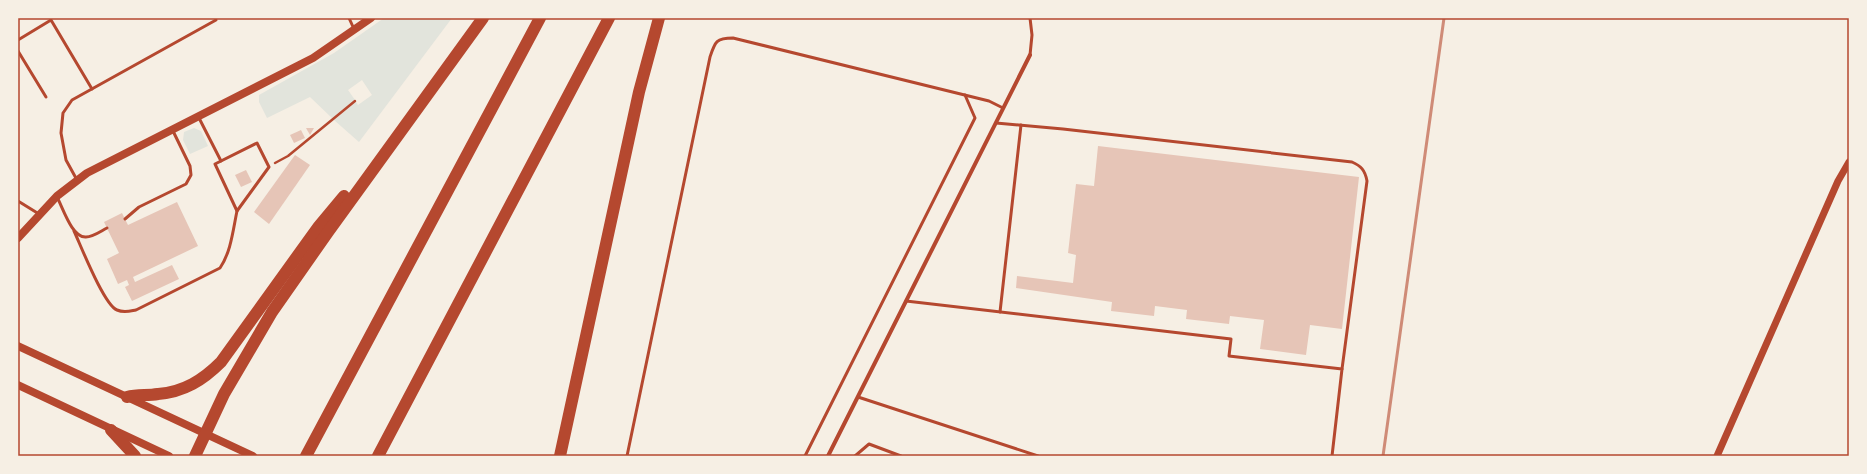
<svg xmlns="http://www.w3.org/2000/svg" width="1867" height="474" font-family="Barlow,sans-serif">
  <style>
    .green { fill: #e2e4dc }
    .building { fill: #e6c5b7 }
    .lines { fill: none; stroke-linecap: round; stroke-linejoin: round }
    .path { stroke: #b5482f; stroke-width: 2.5 }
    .service { stroke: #b5482f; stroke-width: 3 }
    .minor { stroke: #b5482f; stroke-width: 4 }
    .tertiary { stroke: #b5482f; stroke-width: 7 }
    .secondary { stroke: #b5482f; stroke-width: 8 }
    .motorway { stroke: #b5482f; stroke-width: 12 }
    .rail { stroke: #cf8b77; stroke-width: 3 }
    .neatline { fill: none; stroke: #b5482f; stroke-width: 1.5 }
  </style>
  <rect width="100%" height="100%" fill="#f6efe4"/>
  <g class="green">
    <polygon points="384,18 452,18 359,142 334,120 356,102 358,105 372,95 362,80 348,90 355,100 332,118 310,97 267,118 259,102 259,95 334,53"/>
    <polygon points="194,128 201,131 208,146 190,154 183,140 184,132"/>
  </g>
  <g class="building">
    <polygon points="306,128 314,128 310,135"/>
    <polygon points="301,130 305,138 294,143 290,135"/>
    <polygon points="1098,146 1359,177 1342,329 1310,325 1306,355 1260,349 1264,320 1230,316 1229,324 1186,319 1187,310 1155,306 1154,316 1111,311 1112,302 1016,288 1017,276 1073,283 1076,255 1068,253 1076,184 1094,186"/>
    <polygon points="295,155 310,165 269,224 254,212"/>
    <polygon points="246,170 252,182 241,187 235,175"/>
    <polygon points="177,202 198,246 133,277 135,282 172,265 179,279 132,301 125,287 129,285 127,280 118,284 107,259 119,253 104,222 122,213 128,225"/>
  </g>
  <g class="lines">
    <polyline class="path" points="275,163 288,156 355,101"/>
    <g class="service">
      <polyline points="349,18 354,29"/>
      <polyline points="18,40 51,20 92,89"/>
      <polyline points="18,51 46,97"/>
      <polyline points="1030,55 1032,35 1030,18"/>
      <polyline points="199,118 221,161"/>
      <path d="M996 123 1063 129 1352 162C1361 166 1365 170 1367 181L1342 369"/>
      <polygon points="257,143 269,167 237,211 215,164"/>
      <polyline points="77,180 66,160 61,133 63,113 72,100 216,20"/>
      <path d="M57 197C63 208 72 238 86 237 93 237 101 231 107 228"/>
      <polyline points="18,201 39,214"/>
      <polyline points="125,219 139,207 186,184 191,175 190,166 173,131"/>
      <path d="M74 231C81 246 104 305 117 310 124 313 130 311 136 310L220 268C231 252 233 230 237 211"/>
      <polyline points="906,301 1231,339 1229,356 1342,369 1332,456"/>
      <polyline points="1000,312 1021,125"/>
      <polyline points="858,397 1038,456"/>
      <path d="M627 456 710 57C715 42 716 38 733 38L989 101 1003 108"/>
      <polyline points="805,456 975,118 965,95"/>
      <polyline points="855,456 869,444 901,456"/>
    </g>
    <polyline class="minor" points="828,456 1030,55"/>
    <polyline class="tertiary" points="1717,456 1838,181 1849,162"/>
    <g class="secondary">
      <polyline points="18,238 57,196 87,173 313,58 371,18"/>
      <polyline points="18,346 253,456"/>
      <polyline points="18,385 169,456"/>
    </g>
    <g class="motorway">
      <path d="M127 397C138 394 147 396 158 394 184 392 203 380 221 362L319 226 344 196"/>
      <polyline points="111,430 135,456"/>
      <polyline points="195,456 224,394 272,312 328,232 483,18"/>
      <polyline points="306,456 540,18"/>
      <polyline points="378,456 609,18"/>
      <polyline points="560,456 639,92 659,18"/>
    </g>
    <polyline class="rail" points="1383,456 1444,18"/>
  </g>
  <rect width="1867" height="474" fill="none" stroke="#f6efe4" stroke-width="38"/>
  <rect x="19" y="19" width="1829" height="436" class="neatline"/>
</svg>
